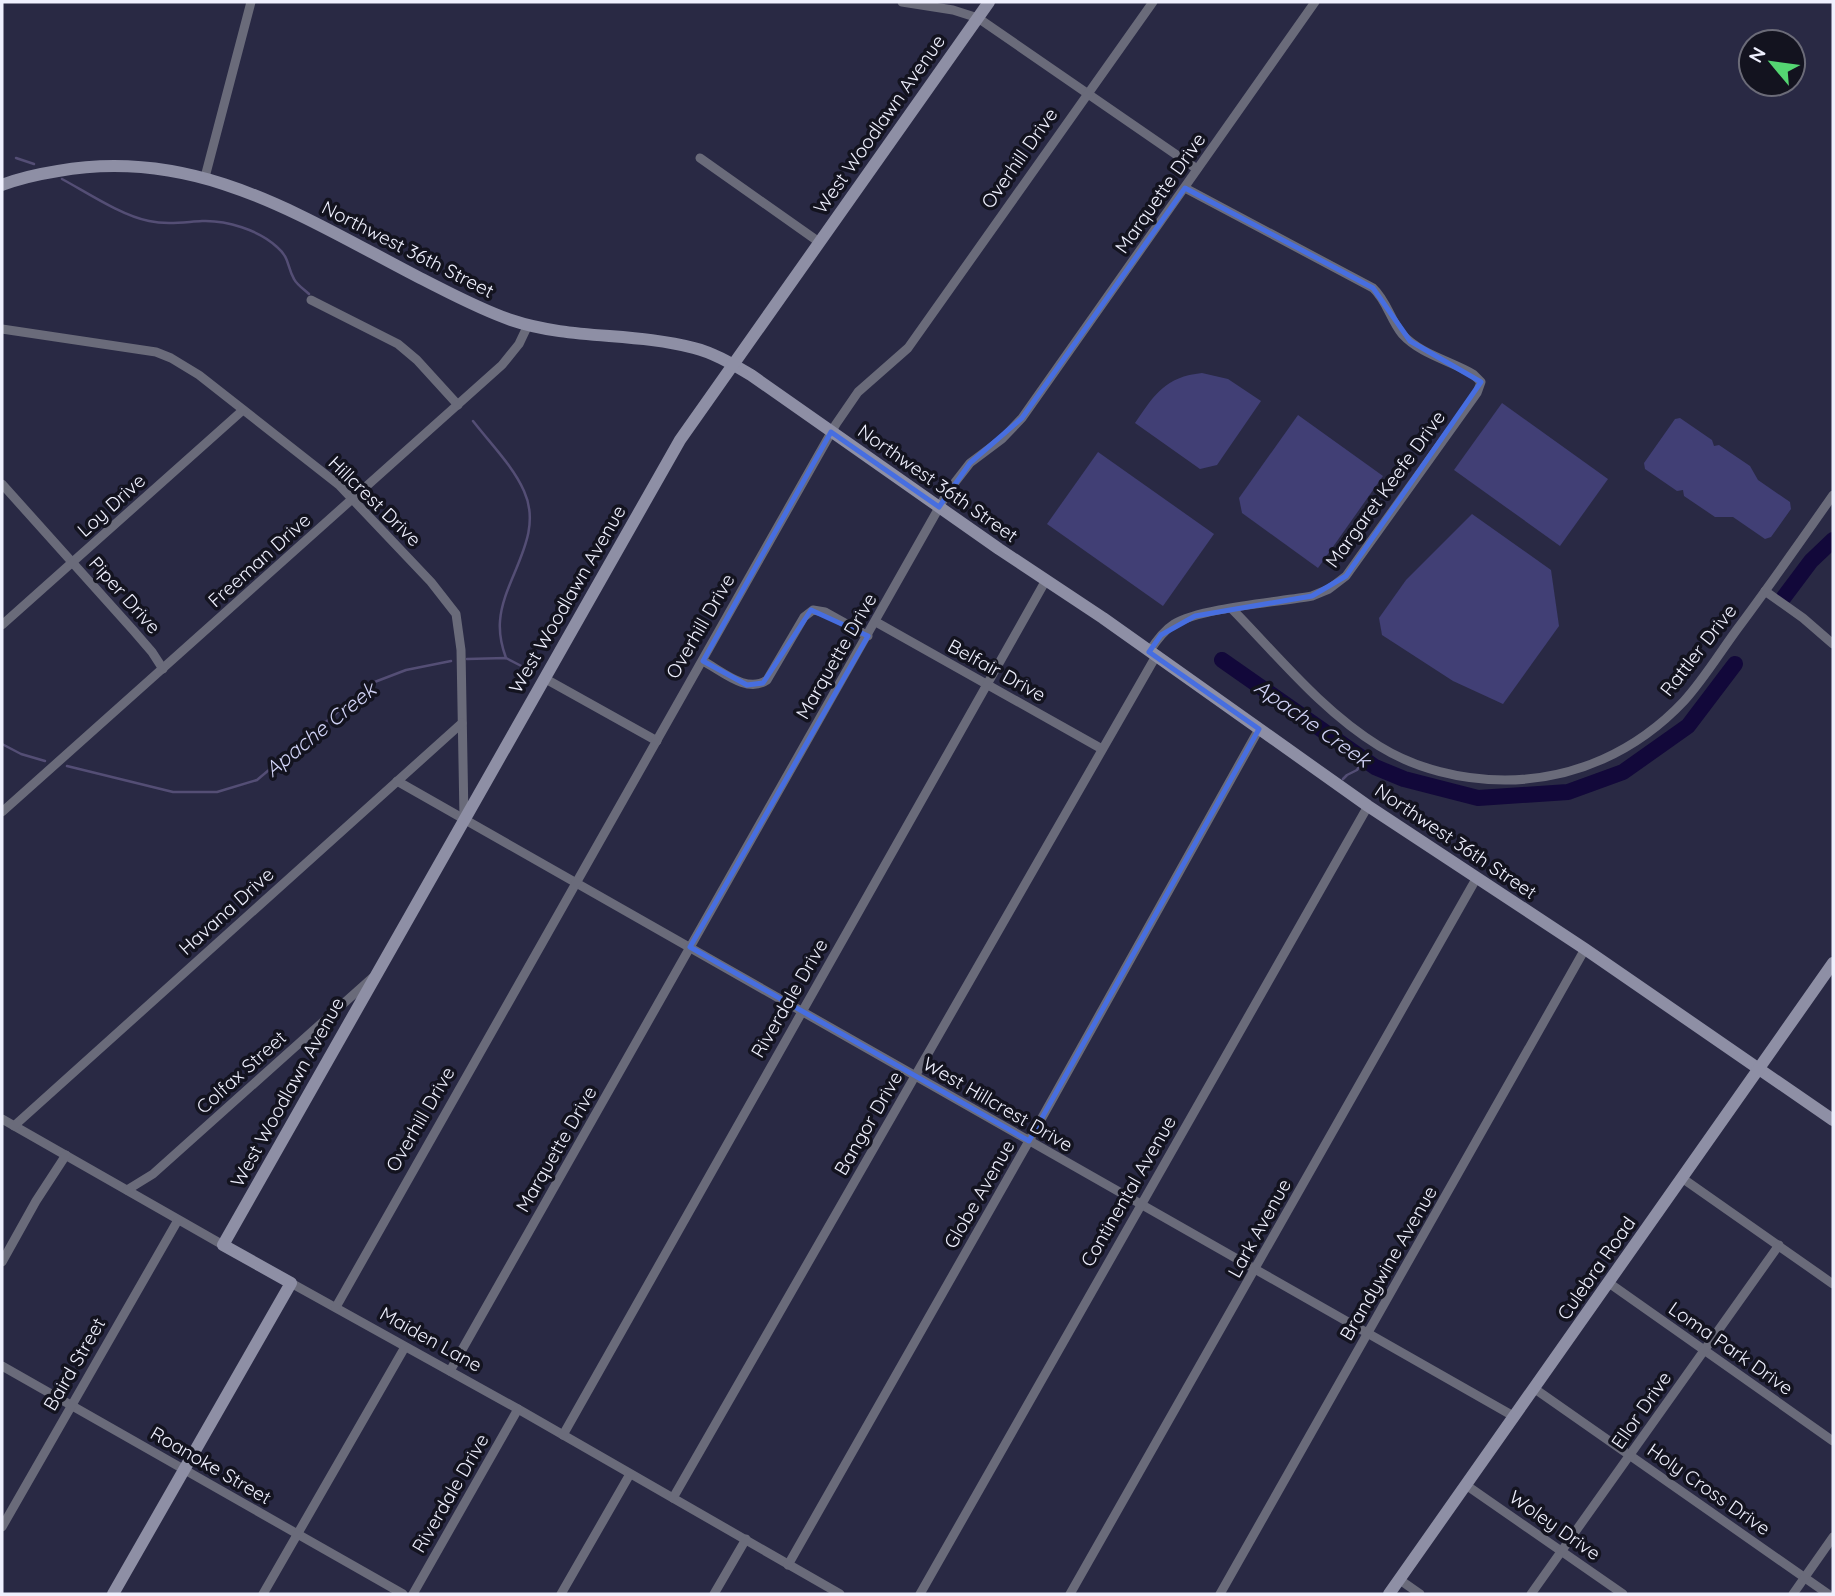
<svg xmlns="http://www.w3.org/2000/svg" width="1835" height="1596" font-family="Quicksand,sans-serif">
  <style>
    .green { fill: #413f75 }
    .lines { fill: none; stroke-linecap: round; stroke-linejoin: round }
    .stream { stroke: #544e75; stroke-width: 2.5 }
    .river { stroke: #12083a; stroke-width: 16 }
    .street { stroke: #6a6b7a; stroke-width: 9 }
    .secondary { stroke: #8e8fa5; stroke-width: 12 }
    .marked { fill: none; stroke: #476ee0; stroke-width: 5; stroke-linejoin: round }
    .labels { text-anchor: middle; dominant-baseline: central; stroke-width: 7; stroke-linejoin: round; paint-order: stroke }
    .street-label { font-size: 19px; fill: #eff0fe; stroke: #13131f }
    .water-label { font-size: 21px; font-style: italic; fill: #d0d2f5; stroke: #13131f }
  </style>
  <rect width="100%" height="100%" fill="#292944"/>
  <g class="green">
    <path d="M1202 373 1228 379 1261 401 1217 465 1200 469 1135 423C1155 394 1165 377 1202 373Z"/>
    <polygon points="1502,403 1608,479 1560,546 1454,470"/>
    <polygon points="1298,415 1383,476 1318,568 1242,513 1239,498"/>
    <polygon points="1680,418 1712,440 1714,446 1719,445 1750,466 1758,480 1790,502 1791,509 1771,537 1765,539 1733,517 1715,517 1684,496 1683,490 1677,491 1645,469 1644,463 1675,419"/>
    <polygon points="1098,452 1214,534 1163,606 1047,524"/>
    <polygon points="1472,514 1551,570 1559,626 1503,704 1453,681 1382,635 1379,618 1406,580"/>
  </g>
  <g class="lines">
    <g class="stream">
      <polyline points="16,158 34,164"/>
      <path d="M62 179C86 192 122 216 149 221 167 225 184 222 202 221 226 220 259 230 277 247 290 258 287 267 294 279 297 285 305 290 309 294"/>
      <path d="M473 421C490 443 513 466 524 491 545 537 503 578 500 621 499 634 502 647 506 658"/>
      <polyline points="467,659 506,658 533,672"/>
      <polyline points="2,744 21,754 45,761"/>
      <polyline points="67,766 173,792 217,792 257,780 372,683 406,670 451,661"/>
      <polyline points="1343,779 1347,775 1357,770 1364,759"/>
    </g>
    <g class="river">
      <polyline points="1784,597 1811,561 1833,540"/>
      <polyline points="1222,660 1375,767 1404,779 1478,798 1568,792 1623,772 1688,726 1735,664"/>
    </g>
    <g class="street">
      <polyline points="902,2 953,10 978,18 1197,169"/>
      <polyline points="700,158 819,242"/>
      <polyline points="205,177 251,2"/>
      <polyline points="311,300 398,344 417,360 458,405"/>
      <polyline points="2,329 156,352 171,358 199,375 339,485 431,582 456,614 461,650 464,818"/>
      <polyline points="2,484 133,630 152,652 163,669"/>
      <polyline points="1765,591 1803,618 1833,644"/>
      <path d="M1232 609C1278 656 1322 711 1379 746 1416 769 1462 780 1505 780 1574 780 1637 751 1684 701 1705 678 1722 649 1741 624 1772 582 1803 538 1833 495"/>
      <polyline points="876,622 1102,749"/>
      <polyline points="2,625 243,410"/>
      <path d="M1149 652C1156 641 1163 631 1174 624 1200 608 1279 602 1312 596L1329 589 1346 576 1477 393 1481 382 1473 374C1451 361 1420 354 1402 334 1390 319 1387 301 1373 288L1185 188"/>
      <path d="M703 661C722 671 747 694 767 680L804 617 813 610 825 612 868 636"/>
      <polyline points="544,678 657,741"/>
      <polyline points="397,781 1515,1417"/>
      <polyline points="2,812 502,365 519,344 528,325"/>
      <polyline points="2,1119 223,1245"/>
      <polyline points="14,1126 462,723"/>
      <polyline points="1682,1178 1833,1284"/>
      <polyline points="127,1190 153,1174 372,978"/>
      <polyline points="2,1262 36,1201 66,1155"/>
      <polyline points="291,1283 518,1409 840,1594"/>
      <polyline points="1609,1283 1833,1441"/>
      <polyline points="336,1307 836,424 858,392 908,348 1153,2"/>
      <polyline points="2,1366 403,1594"/>
      <polyline points="450,1371 949,490 970,463 1002,439 1022,418 1315,2"/>
      <polyline points="1535,1389 1828,1594"/>
      <polyline points="563,1435 1046,580"/>
      <polyline points="1466,1485 1623,1594"/>
      <polyline points="673,1498 1156,656"/>
      <polyline points="2,1527 178,1220"/>
      <polyline points="788,1565 1029,1141 1259,729"/>
      <polyline points="1400,1580 1420,1594"/>
      <polyline points="263,1594 405,1347"/>
      <polyline points="413,1594 518,1409"/>
      <polyline points="561,1594 630,1474"/>
      <polyline points="714,1594 746,1539"/>
      <polyline points="920,1594 1368,806"/>
      <polyline points="1070,1594 1476,879"/>
      <polyline points="1220,1594 1585,949"/>
      <polyline points="1531,1594 1779,1245"/>
      <polyline points="1793,1594 1833,1537"/>
    </g>
    <g class="secondary">
      <path d="M2 185C20 178 39 174 58 171 197 146 302 217 420 278 450 293 479 309 511 320 570 340 634 332 694 348 714 353 732 364 751 375L999 549 1103 618 1368 806 1585 949 1833 1120"/>
      <polyline points="113,1594 291,1283 223,1245 680,440 989,2"/>
      <polyline points="1389,1594 1833,963"/>
    </g>
  </g>
  <path class="marked" d="M1185 188 1373 288 1410 341 1481 382 1346 576 1312 596 1195 616 1161 635 1149 652 1259 729 1029 1141 690 947 868 636 811 610 763 683 747 685 703 661 831 432 939 507 970 463 1022 418Z"/>
  <g class="labels">
    <g class="street-label">
      <text transform="translate(879 124) rotate(-55)">West Woodlawn Avenue</text>
      <text transform="translate(1019 158) rotate(-55)">Overhill Drive</text>
      <text transform="translate(1160 193) rotate(-55)">Marquette Drive</text>
      <text transform="translate(408 249) rotate(27)">Northwest 36th Street</text>
      <text transform="translate(938 483) rotate(35)">Northwest 36th Street</text>
      <text transform="translate(1385 489) rotate(-54)">Margaret Keefe Drive</text>
      <text transform="translate(375 501) rotate(44)">Hillcrest Drive</text>
      <text transform="translate(111 505) rotate(-42)">Loy Drive</text>
      <text transform="translate(259 560) rotate(-42)">Freeman Drive</text>
      <text transform="translate(125 595) rotate(48)">Piper Drive</text>
      <text transform="translate(567 599) rotate(-60)">West Woodlawn Avenue</text>
      <text transform="translate(700 626) rotate(-60)">Overhill Drive</text>
      <text transform="translate(1698 650) rotate(-52)">Rattler Drive</text>
      <text transform="translate(836 656) rotate(-60)">Marquette Drive</text>
      <text transform="translate(997 670) rotate(29)">Belfair Drive</text>
      <text transform="translate(1456 841) rotate(34)">Northwest 36th Street</text>
      <text transform="translate(226 911) rotate(-42)">Havana Drive</text>
      <text transform="translate(789 998) rotate(-60)">Riverdale Drive</text>
      <text transform="translate(241 1072) rotate(-42)">Colfax Street</text>
      <text transform="translate(287 1092) rotate(-61)">West Woodlawn Avenue</text>
      <text transform="translate(998 1104) rotate(30)">West Hillcrest Drive</text>
      <text transform="translate(420 1119) rotate(-60)">Overhill Drive</text>
      <text transform="translate(868 1123) rotate(-60)">Bangor Drive</text>
      <text transform="translate(556 1149) rotate(-60)">Marquette Drive</text>
      <text transform="translate(1128 1191) rotate(-60)">Continental Avenue</text>
      <text transform="translate(979 1194) rotate(-60)">Globe Avenue</text>
      <text transform="translate(1259 1228) rotate(-61)">Lark Avenue</text>
      <text transform="translate(1388 1263) rotate(-60)">Brandywine Avenue</text>
      <text transform="translate(1596 1268) rotate(-55)">Culebra Road</text>
      <text transform="translate(431 1339) rotate(29)">Maiden Lane</text>
      <text transform="translate(1731 1348) rotate(35)">Loma Park Drive</text>
      <text transform="translate(74 1364) rotate(-60)">Baird Street</text>
      <text transform="translate(1641 1410) rotate(-55)">Ellor Drive</text>
      <text transform="translate(211 1465) rotate(30)">Roanoke Street</text>
      <text transform="translate(1709 1489) rotate(35)">Holy Cross Drive</text>
      <text transform="translate(450 1493) rotate(-60)">Riverdale Drive</text>
      <text transform="translate(1555 1525) rotate(35)">Woley Drive</text>
    </g>
    <g class="water-label">
      <text transform="translate(1313 723) rotate(35)">Apache Creek</text>
      <text transform="translate(320 729) rotate(-39)">Apache Creek</text>
    </g>
  </g>
  <rect width="1835" height="1596" fill="none" stroke="#eff0fe" stroke-width="7"/>
  <g transform="translate(1772 63) rotate(299)"><circle r="33" fill="#13131f" stroke="#6b6b78" stroke-width="2"/>
  <path d="M0-5L12 26L0 18L-12 26Z" fill="#54d672"/>
  <text y="-10" font-size="19" font-weight="bold" text-anchor="middle" fill="#eff0fe">N</text>
  </g>
</svg>
